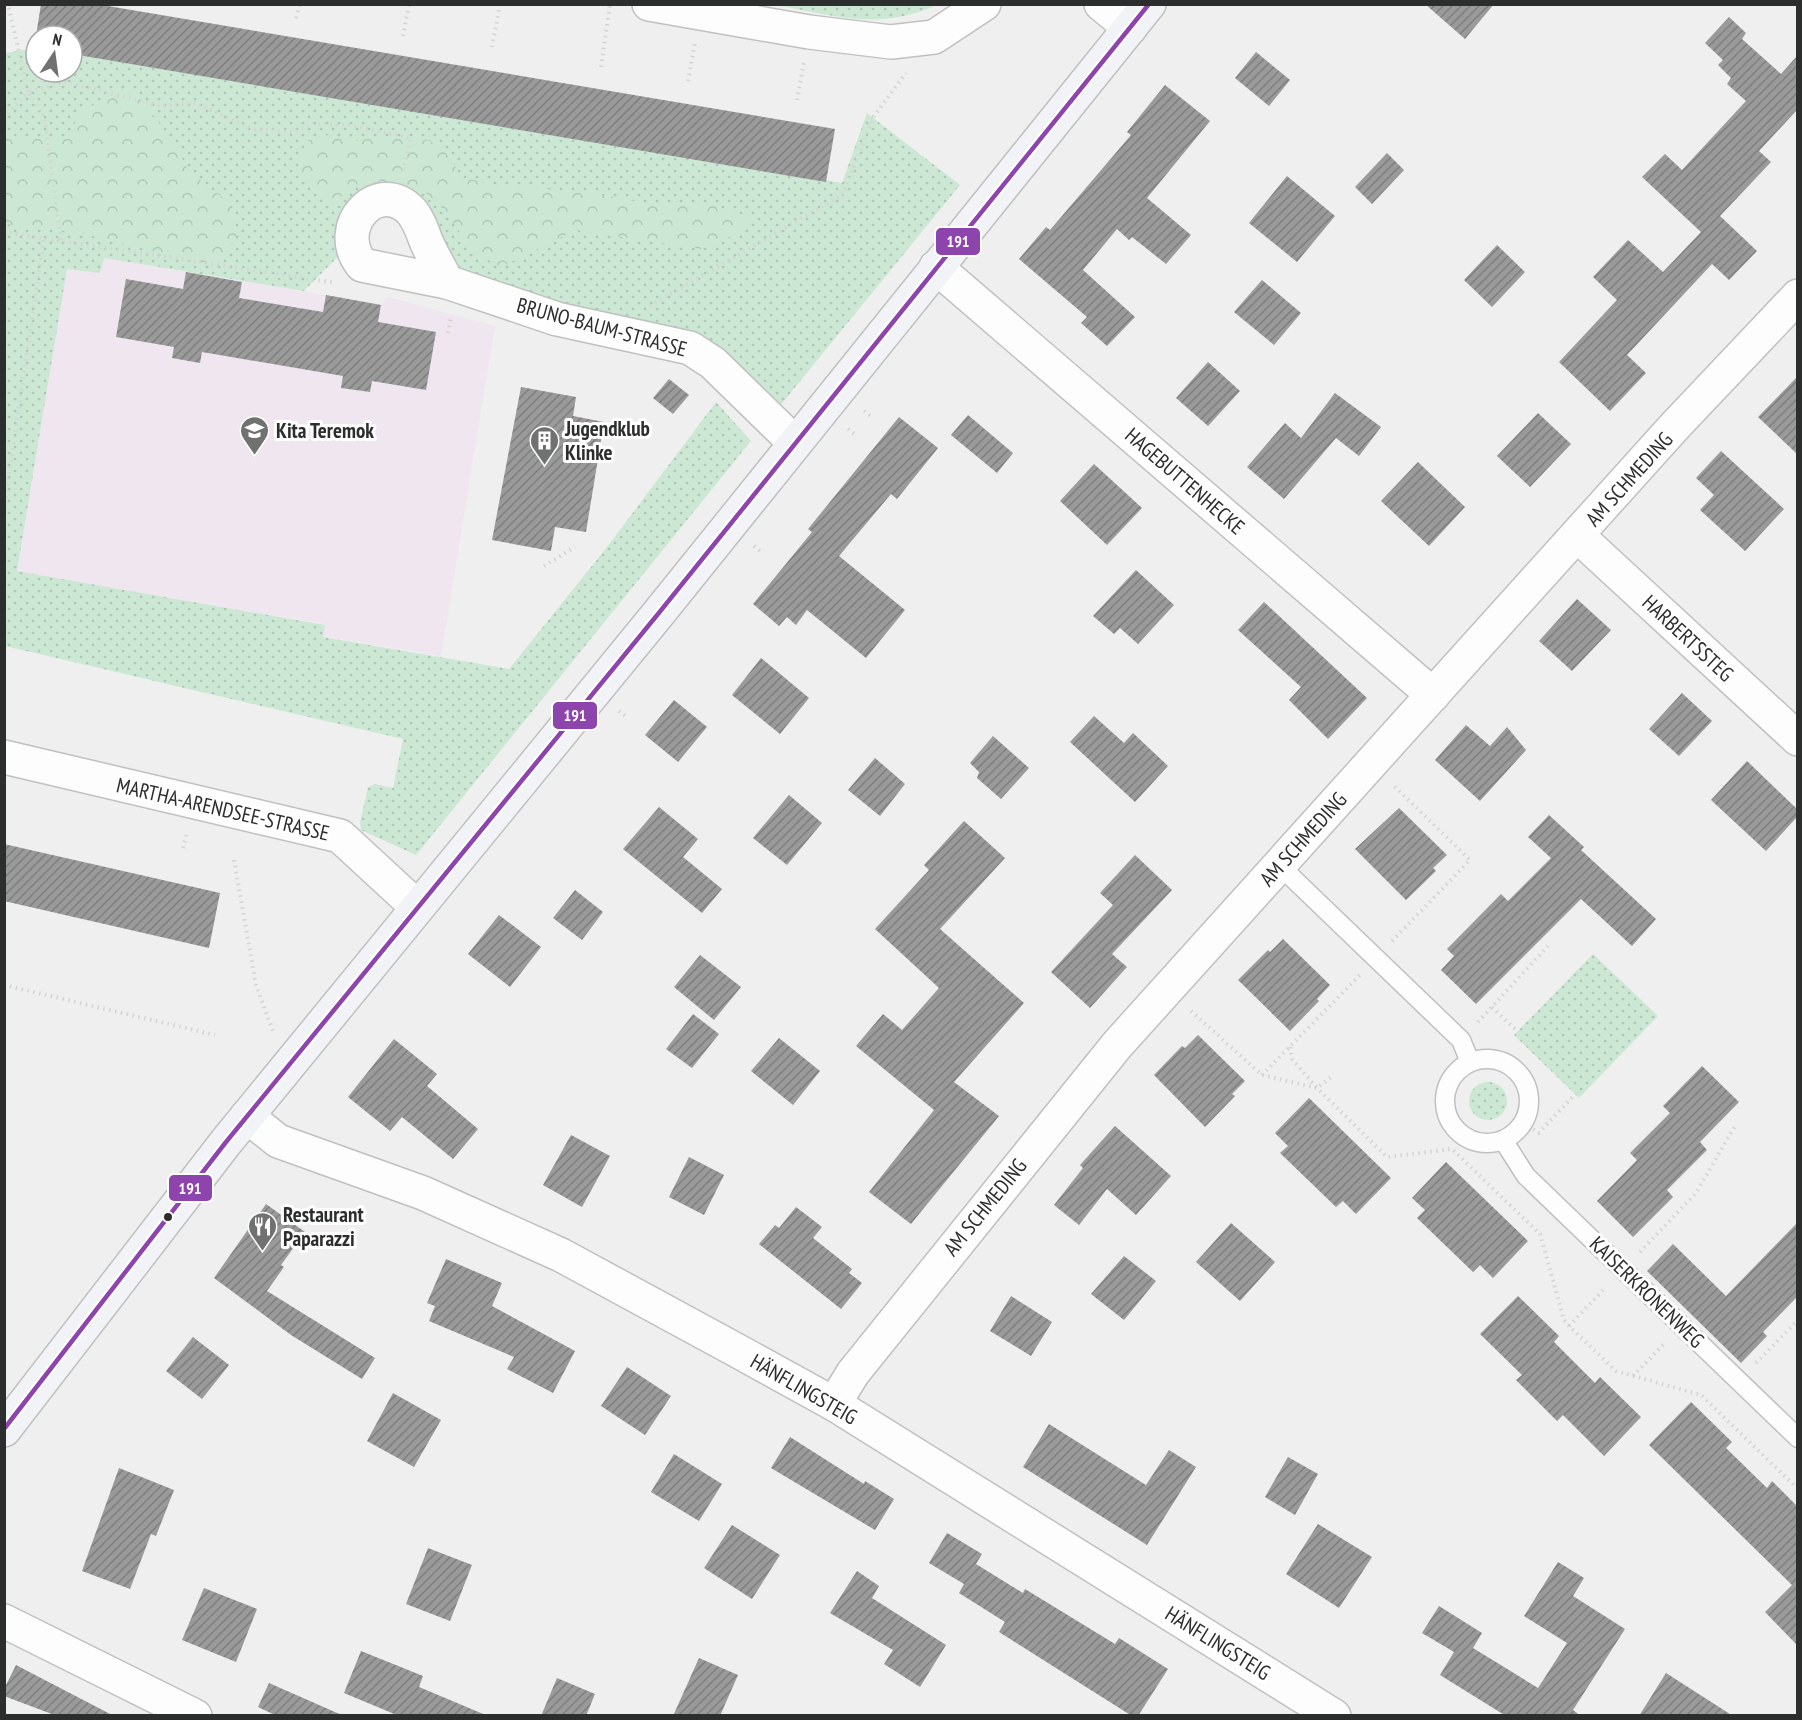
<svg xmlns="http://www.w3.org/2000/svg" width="1802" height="1720" font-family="'PT Sans Narrow',sans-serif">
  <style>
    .education { fill: #efe6f0 }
    .grass { fill: url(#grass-dots) }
    .forest { fill: url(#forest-crowns) }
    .building { fill: url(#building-hatch) }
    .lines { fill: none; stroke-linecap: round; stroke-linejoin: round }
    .lane-casing { stroke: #c0c0c0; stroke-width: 21 }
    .street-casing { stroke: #c0c0c0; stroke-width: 36 }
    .secondary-casing { stroke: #c0c0c0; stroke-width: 36 }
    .path { stroke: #d3d4d4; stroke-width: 4; stroke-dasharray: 1.5 4.5; stroke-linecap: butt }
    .lane { stroke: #fdfdfd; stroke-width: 18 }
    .street { stroke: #fdfdfd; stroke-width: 33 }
    .secondary { stroke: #f2f3f6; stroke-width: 33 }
    .bus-1-casing { stroke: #fff; stroke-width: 9 }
    .bus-1 { stroke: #8e44ad; stroke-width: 4.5 }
    .bus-dot { fill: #2c2d2d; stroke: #fff; stroke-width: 2 }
    .labels { text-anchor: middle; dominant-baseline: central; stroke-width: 6; stroke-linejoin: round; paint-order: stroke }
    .street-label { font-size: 21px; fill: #2c2d2d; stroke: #fff }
    .poi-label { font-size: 21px; font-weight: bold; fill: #2c2d2d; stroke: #fff; text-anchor: start }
    .line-badge { stroke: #fff; stroke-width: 2 }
    .badge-label { font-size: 16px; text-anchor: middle; font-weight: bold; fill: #fff }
  </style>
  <defs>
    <pattern id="grass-dots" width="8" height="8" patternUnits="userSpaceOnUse" patternTransform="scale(1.5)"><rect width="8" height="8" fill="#cce8d4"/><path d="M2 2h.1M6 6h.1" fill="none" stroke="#afc7b6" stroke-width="1.8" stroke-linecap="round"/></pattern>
    <pattern id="forest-crowns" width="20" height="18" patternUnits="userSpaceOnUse" patternTransform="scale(1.5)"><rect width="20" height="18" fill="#cce8d4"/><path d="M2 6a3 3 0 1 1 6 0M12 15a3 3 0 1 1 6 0" fill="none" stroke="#afc7b6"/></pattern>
    <pattern id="building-hatch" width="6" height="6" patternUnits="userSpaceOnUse" patternTransform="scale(1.5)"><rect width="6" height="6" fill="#9a9a9a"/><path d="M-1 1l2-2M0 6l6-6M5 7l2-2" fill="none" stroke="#7e7e7e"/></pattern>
  </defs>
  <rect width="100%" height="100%" fill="#efefef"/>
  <polygon class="education" points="103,258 381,304 388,297 495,326 441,656 323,636 325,624 17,571 67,268 100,273"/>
  <g class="grass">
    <path d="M776 5H937C877 31 837 16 776 5Z"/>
    <polygon points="36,48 36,72 72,72 72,54 842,183 867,113 960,185 775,412 720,357 468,283 401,193 304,291 104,258 100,273 67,269 17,571 325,625 323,637 509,669 604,551 716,402 751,441 416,855 361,830 360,822 368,787 375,784 393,788 403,739 5,646 5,53"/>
    <polygon points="1593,954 1658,1016 1579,1098 1514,1035"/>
    <circle cx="1488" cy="1101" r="19"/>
  </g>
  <g class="forest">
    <polygon points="118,88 137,95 174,142 189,172 230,203 238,233 219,265 188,260 81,233 5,224 5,133 26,139 67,138 79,115"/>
    <polygon points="327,135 353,141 375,138 428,140 447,152 461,177 486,183 603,195 658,206 714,205 750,218 737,234 701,249 576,230 501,267 475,253 443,209 426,193 383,181 351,187 336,202 324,202 297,163 307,141"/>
  </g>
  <g class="building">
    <polygon points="41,4 96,4 835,129 826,182 72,54 72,36 36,36"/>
    <polygon points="1425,4 1494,4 1465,39"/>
    <polygon points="1729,17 1746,33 1742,39 1781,74 1797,56 1797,110 1759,151 1771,162 1720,216 1757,251 1729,280 1712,264 1627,355 1646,373 1610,411 1559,362 1617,300 1593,277 1628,240 1663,272 1701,232 1642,177 1665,154 1682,170 1746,101 1727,84 1731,78 1718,65 1723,60 1705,43"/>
    <polygon points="1256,52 1290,80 1269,106 1235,78"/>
    <polygon points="1165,85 1210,121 1147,198 1191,235 1166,264 1132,237 1129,240 1117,229 1083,270 1135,317 1107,346 1081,323 1087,317 1019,259 1046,227 1050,230 1131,135 1127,132"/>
    <polygon points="1387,153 1404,170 1372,204 1355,187"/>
    <polygon points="1287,176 1335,216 1297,262 1249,223"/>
    <polygon points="1497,245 1525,272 1492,307 1464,280"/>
    <polygon points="186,272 242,282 239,298 323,312 326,295 381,305 378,322 436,332 426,390 372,381 370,392 341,388 343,376 202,352 200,363 172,358 174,347 116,337 126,279 183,289"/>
    <polygon points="1262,280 1301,313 1274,345 1234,312"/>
    <polygon points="1208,362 1240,391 1208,426 1176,398"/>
    <polygon points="1797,377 1797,454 1758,417"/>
    <polygon points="669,379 689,395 673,414 653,398"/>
    <polygon points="521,387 576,397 573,416 604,422 586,532 555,527 551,551 492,540"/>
    <polygon points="1335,393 1381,427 1359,456 1336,438 1284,499 1247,467 1285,423 1301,438"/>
    <polygon points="1538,413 1571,444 1530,487 1497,456"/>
    <polygon points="968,415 1013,453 997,473 951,435"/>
    <polygon points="899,417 938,448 897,499 891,494 839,556 905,610 866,658 807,610 796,625 787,617 779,626 753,604 812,532 808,529"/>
    <polygon points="1721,451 1784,509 1745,551 1700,510 1714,495 1696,478"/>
    <polygon points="1418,462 1465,507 1429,546 1381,501"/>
    <polygon points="1094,464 1142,508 1107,545 1060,501"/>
    <polygon points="1136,570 1174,605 1138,644 1120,628 1114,634 1093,616"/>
    <polygon points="1577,599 1611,630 1572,671 1539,641"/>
    <polygon points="1264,602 1367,698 1328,739 1289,700 1301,687 1238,630"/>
    <polygon points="761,658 809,698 780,734 732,695"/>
    <polygon points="1682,693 1712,721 1679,756 1649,729"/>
    <polygon points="674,700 707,727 678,762 645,735"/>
    <polygon points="1094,716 1124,743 1133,733 1168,766 1135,802 1070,742"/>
    <polygon points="1466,725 1490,746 1507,727 1526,750 1480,801 1435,760"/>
    <polygon points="993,736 1029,768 1001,799 977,778 979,772 970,763"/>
    <polygon points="875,758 905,784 880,816 848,790"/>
    <polygon points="1747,761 1797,809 1797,817 1766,851 1711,800"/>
    <polygon points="789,795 822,823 787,865 753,838"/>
    <polygon points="659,807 698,839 683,857 722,889 702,913 623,849"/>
    <polygon points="1399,808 1447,855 1433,868 1436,871 1406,900 1355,849"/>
    <polygon points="1549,815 1584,847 1581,850 1656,919 1632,946 1581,899 1476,1004 1441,970 1454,956 1447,949 1501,894 1508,901 1551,858 1528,837"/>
    <polygon points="964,821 1005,858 940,929 1024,1003 954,1082 999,1116 911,1224 869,1192 934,1110 856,1046 883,1014 902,1030 939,988 875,929 929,870 924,865"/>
    <polygon points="4,844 220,893 209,948 4,901"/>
    <polygon points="1135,855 1172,890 1112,954 1127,967 1090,1008 1051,972 1113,905 1100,893"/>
    <polygon points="575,890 603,912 582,940 553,918"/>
    <polygon points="499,915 541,947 510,987 468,954"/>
    <polygon points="1283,939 1330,985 1317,999 1319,1001 1290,1031 1238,980 1268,950 1270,952"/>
    <polygon points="700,955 741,987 714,1020 674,987"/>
    <polygon points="693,1014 719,1034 692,1068 666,1049"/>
    <polygon points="1198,1035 1245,1081 1232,1094 1235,1096 1205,1127 1154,1075 1182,1046 1185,1048"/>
    <polygon points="779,1038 820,1071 793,1105 751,1071"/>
    <polygon points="394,1039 437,1074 427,1086 478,1129 453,1159 402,1117 390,1131 348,1097"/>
    <polygon points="1702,1066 1739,1102 1700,1142 1707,1150 1667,1190 1673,1197 1633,1237 1597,1201 1637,1160 1630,1153 1670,1113 1663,1106"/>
    <polygon points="1309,1098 1391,1178 1356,1214 1343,1201 1336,1207 1280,1153 1288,1146 1275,1133"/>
    <polygon points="1115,1126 1171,1176 1136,1215 1107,1189 1079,1225 1054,1205 1083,1168 1080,1165"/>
    <polygon points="571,1135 610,1156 582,1207 543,1185"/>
    <polygon points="689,1157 724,1175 704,1215 669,1197"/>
    <polygon points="1446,1162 1528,1241 1493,1278 1480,1265 1473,1272 1417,1218 1425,1210 1412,1198"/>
    <polygon points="266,1204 305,1232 281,1265 284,1267 267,1291 375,1358 362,1379 291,1335 214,1278"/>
    <polygon points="796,1207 822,1227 813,1238 852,1269 849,1273 862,1283 841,1309 759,1244 775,1225 779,1228"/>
    <polygon points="1231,1223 1275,1262 1240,1301 1196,1262"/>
    <polygon points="1797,1223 1797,1297 1763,1332 1767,1336 1741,1363 1647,1271 1673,1244 1726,1296"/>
    <polygon points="1124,1256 1156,1281 1124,1320 1091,1294"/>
    <polygon points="446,1259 502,1283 492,1306 575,1351 553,1393 507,1369 514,1357 429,1321 435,1306 427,1303"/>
    <polygon points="1011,1296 1052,1322 1031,1356 990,1331"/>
    <polygon points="1518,1296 1559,1336 1554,1342 1595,1383 1600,1377 1641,1417 1604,1456 1563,1415 1557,1421 1516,1380 1522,1375 1480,1334"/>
    <polygon points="193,1337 229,1365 202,1399 166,1371"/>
    <polygon points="627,1367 671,1396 645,1435 601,1406"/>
    <polygon points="393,1393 441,1420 414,1467 367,1441"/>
    <polygon points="1691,1402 1732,1442 1726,1448 1767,1488 1772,1481 1797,1506 1797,1645 1765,1612 1792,1585 1649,1445"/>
    <polygon points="1049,1424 1146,1485 1169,1450 1196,1467 1147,1545 1023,1467"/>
    <polygon points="790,1437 864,1484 865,1481 894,1499 875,1530 771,1468"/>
    <polygon points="674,1454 722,1484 699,1521 651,1492"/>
    <polygon points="1288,1457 1318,1474 1295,1515 1265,1497"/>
    <polygon points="119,1468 174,1490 156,1536 151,1534 130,1589 82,1571"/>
    <polygon points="1318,1524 1372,1557 1339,1608 1286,1574"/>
    <polygon points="732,1525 780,1555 752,1599 704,1568"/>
    <polygon points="947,1533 982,1554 976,1564 1023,1593 1025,1589 1115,1644 1119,1638 1168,1669 1138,1716 1132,1716 999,1632 1005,1622 959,1593 964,1584 929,1563"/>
    <polygon points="428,1548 472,1565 450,1621 406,1604"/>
    <polygon points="1558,1562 1584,1578 1573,1596 1625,1629 1573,1710 1581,1716 1506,1716 1440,1675 1454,1652 1422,1633 1439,1606 1482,1633 1473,1648 1538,1688 1567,1643 1524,1616"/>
    <polygon points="857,1571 879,1586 872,1598 946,1645 920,1687 884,1664 893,1650 830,1613"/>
    <polygon points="204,1588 257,1609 236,1662 182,1640"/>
    <polygon points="361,1651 423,1676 419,1687 488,1716 399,1716 344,1693"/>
    <polygon points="699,1658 738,1675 720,1716 673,1716"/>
    <polygon points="16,1665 114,1716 57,1716 4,1696 4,1689"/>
    <polygon points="1666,1673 1733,1716 1639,1716"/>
    <polygon points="557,1678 595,1694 586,1716 541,1716"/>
    <polygon points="269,1683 344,1716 277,1716 258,1707"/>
  </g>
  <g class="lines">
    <defs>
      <g id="lane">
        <polyline points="1279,865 1461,1040 1470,1062"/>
        <circle cx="1487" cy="1101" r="42"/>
        <polyline points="1503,1140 1526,1176 1798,1438"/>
      </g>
      <g id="street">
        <polyline points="649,4 809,32 891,42 934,37 984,4"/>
        <polyline points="1101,4 1130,28"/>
        <polyline points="936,267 1433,695"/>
        <path d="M447 282C440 268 432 255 426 241 422 230 419 221 412 212 379 176 331 226 362 265L447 282 557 319 690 348 713 363 795 443"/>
        <polyline points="1578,536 1798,739"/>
        <polyline points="4,757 340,836 417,907"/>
        <polyline points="247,1116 278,1141 423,1193 561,1255 736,1350 834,1404 1334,1716"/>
        <polyline points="834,1404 853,1373 1117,1045 1674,427 1798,296"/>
        <polyline points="4,1621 195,1716"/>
      </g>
      <polyline id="secondary" points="4,1430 226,1142 658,614 1149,4"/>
    </defs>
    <use href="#lane" class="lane-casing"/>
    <use href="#street" class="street-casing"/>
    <use href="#secondary" class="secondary-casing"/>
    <g class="path">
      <polyline points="296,18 300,4"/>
      <polyline points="403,36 409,4"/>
      <polyline points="492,47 500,4"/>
      <polyline points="601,67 610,4"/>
      <polyline points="688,81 695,43"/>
      <polyline points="797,100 804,62"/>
      <polyline points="4,118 28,92 8,4"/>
      <polyline points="4,232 336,283"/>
      <polyline points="61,240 44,116 28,92 66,82 161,106 195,103 253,129 292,132 313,124 350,125 411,138 403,171"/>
      <polyline points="650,306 843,194 874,116 906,73"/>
      <polyline points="448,333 451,317"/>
      <polyline points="864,411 873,418"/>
      <polyline points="848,429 857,436"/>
      <polyline points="4,509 44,238"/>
      <polyline points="754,546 763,553"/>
      <polyline points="544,566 575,547"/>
      <polyline points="619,711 628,718"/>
      <polyline points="183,848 187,832"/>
      <polyline points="234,860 256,985 274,1034"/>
      <polyline points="1392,941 1470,860 1393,785"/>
      <polyline points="4,985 215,1035"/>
      <polyline points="1492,1007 1518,1032"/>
      <polyline points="1191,1011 1262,1075 1317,1088 1387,1157 1452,1149 1540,1234 1564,1320 1569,1326 1616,1371 1701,1395 1798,1489"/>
      <polyline points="1478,1022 1548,946"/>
      <polyline points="1290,1047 1292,1059 1317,1088 1334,1075"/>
      <polyline points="1262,1075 1360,975"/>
      <polyline points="1523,1123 1539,1133 1575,1094"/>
      <polyline points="1640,1252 1696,1193 1735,1126"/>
      <polyline points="1569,1326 1606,1287"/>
      <polyline points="1756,1363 1798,1320"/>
      <polyline points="1633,1376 1664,1344"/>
    </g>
    <use href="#lane" class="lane"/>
    <use href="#street" class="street"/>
    <use href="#secondary" class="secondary"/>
    <defs>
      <polyline id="bus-1" points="4,1429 226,1142 658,614 1149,4"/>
    </defs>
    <use href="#bus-1" class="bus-1-casing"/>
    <use href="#bus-1" class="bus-1"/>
  </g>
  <defs>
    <symbol id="school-pin" viewBox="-11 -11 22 30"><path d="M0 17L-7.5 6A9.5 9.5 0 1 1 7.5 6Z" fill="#707171" stroke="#fff"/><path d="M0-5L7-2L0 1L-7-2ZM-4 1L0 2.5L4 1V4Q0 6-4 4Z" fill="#fff"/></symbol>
    <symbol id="building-pin" viewBox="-11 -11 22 30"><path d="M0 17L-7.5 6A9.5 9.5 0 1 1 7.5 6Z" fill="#707171" stroke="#fff"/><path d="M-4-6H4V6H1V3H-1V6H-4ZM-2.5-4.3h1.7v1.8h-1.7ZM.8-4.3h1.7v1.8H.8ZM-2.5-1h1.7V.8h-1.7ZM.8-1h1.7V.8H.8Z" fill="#fff"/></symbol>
    <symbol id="restaurant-pin" viewBox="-11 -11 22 30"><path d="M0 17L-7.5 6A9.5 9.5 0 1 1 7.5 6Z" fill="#707171" stroke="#fff"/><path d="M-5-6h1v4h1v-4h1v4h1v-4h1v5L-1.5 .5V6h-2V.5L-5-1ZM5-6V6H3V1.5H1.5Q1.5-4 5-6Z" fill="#fff"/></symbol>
  </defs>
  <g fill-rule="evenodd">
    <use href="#school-pin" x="238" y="414" width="33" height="45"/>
    <use href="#building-pin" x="528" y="424" width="33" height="45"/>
    <use href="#restaurant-pin" x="246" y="1210" width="33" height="45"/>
  </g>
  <circle class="bus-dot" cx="168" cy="1217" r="5"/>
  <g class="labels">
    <g class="street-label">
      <text transform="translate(602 327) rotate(15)">BRUNO-BAUM-STRASSE</text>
      <text transform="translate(1629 479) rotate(-48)">AM SCHMEDING</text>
      <text transform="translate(1185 481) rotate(41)">HAGEBUTTENHECKE</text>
      <text transform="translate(1688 638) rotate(43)">HARBERTSSTEG</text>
      <text transform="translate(223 809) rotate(13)">MARTHA-ARENDSEE-STRASSE</text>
      <text transform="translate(1303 839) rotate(-48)">AM SCHMEDING</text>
      <text transform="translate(985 1207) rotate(-51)">AM SCHMEDING</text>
      <text transform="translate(1647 1292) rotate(44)">KAISERKRONENWEG</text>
      <text transform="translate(804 1389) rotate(30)">HÄNFLINGSTEIG</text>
      <text transform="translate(1218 1643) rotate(32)">HÄNFLINGSTEIG</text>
    </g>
    <g class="poi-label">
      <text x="565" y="428">Jugendklub<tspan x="565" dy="24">Klinke</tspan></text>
      <text x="276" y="430">Kita Teremok</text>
      <text x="283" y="1214">Restaurant<tspan x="283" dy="24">Paparazzi</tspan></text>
    </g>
  </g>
  <g class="line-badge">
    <rect x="935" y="227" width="46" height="29" rx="6" fill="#8e44ad"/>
    <rect x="552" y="701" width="46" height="29" rx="6" fill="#8e44ad"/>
    <rect x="168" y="1174" width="45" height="28" rx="6" fill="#8e44ad"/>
  </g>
  <g class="badge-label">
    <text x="958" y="247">191</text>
    <text x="575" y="721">191</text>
    <text x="190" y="1194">191</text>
  </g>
  <rect width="1802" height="1720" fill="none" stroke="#2c2d2d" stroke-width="12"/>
  <g transform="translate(54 54) rotate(13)"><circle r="28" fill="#ffffff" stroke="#ababab" stroke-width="1.5"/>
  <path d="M0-4.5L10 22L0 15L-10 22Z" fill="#707171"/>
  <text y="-9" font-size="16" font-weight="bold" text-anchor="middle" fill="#2c2d2d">N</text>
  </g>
</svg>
